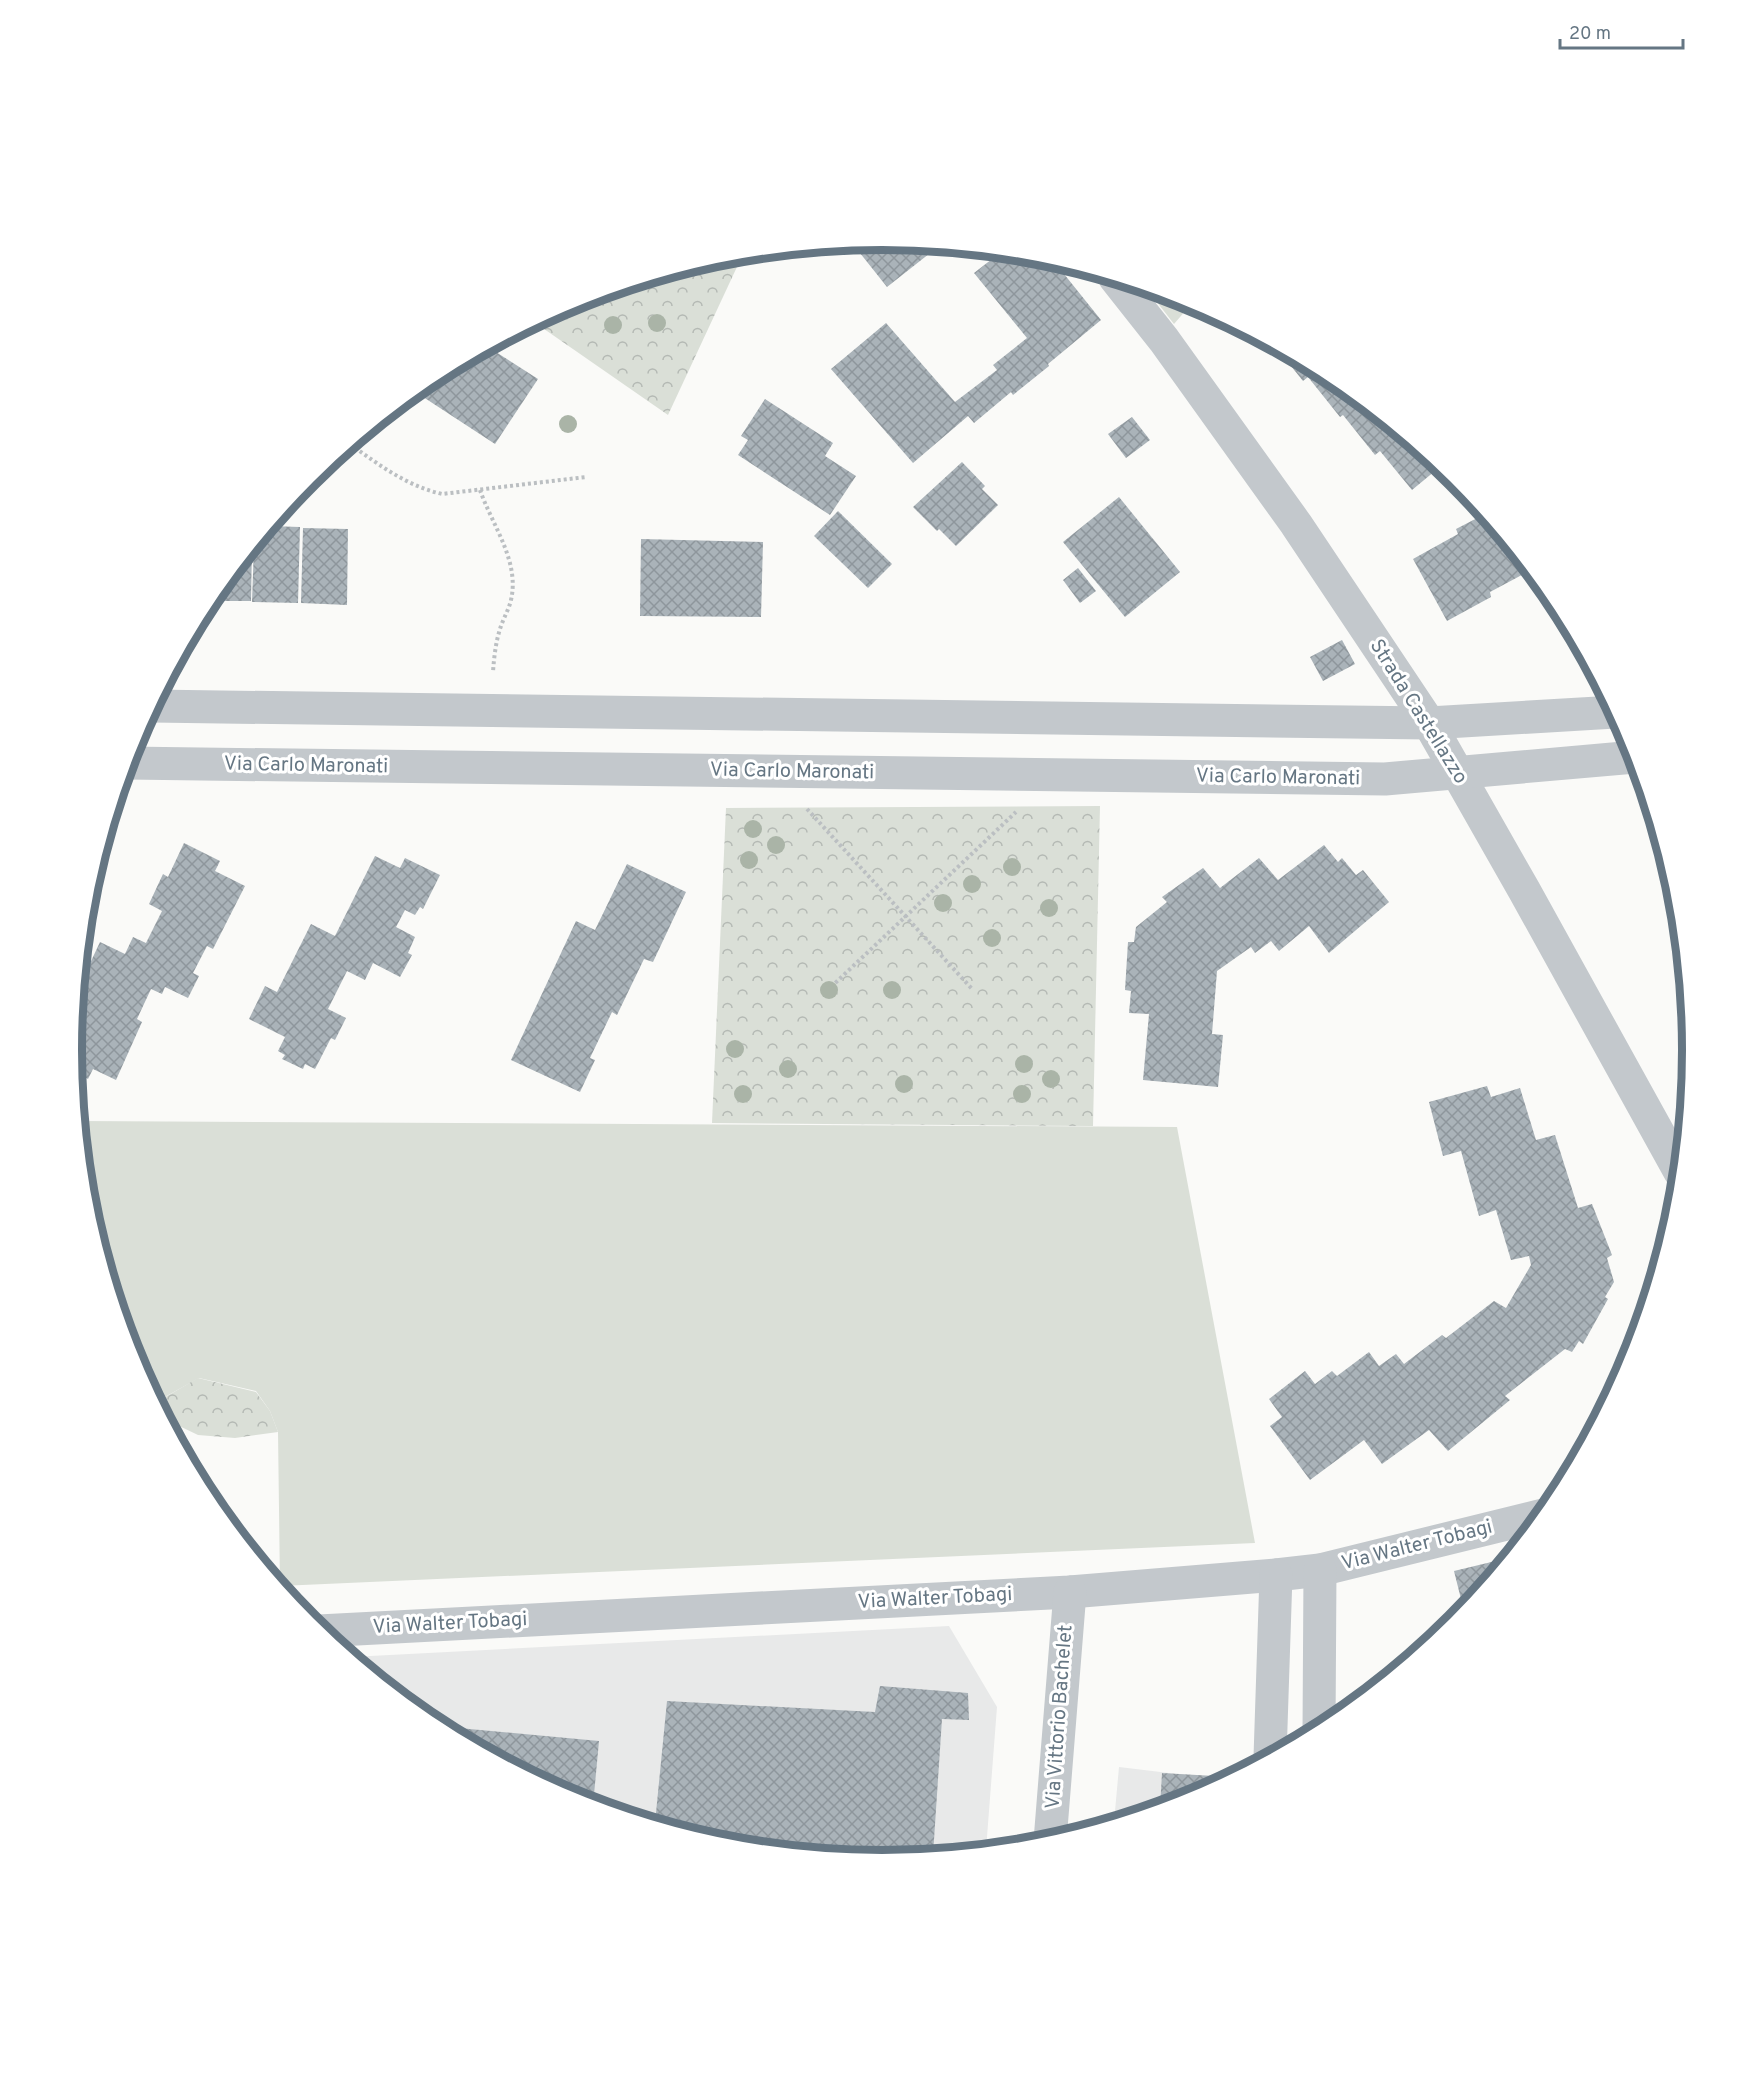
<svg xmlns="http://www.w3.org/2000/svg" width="1764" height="2100" font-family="Overpass,sans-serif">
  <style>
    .built { fill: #e8e9e9 }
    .green { fill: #dadfd7 }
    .forest { fill: url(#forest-crowns) }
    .building { fill: url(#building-cross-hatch) }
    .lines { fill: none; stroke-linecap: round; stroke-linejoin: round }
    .path { stroke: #bbbfc2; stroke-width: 4; stroke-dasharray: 3 3; stroke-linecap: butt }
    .minor { stroke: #c3c8cc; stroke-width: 33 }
    .tree { fill: #aab4a7 }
    .labels { text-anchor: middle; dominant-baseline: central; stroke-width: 6; stroke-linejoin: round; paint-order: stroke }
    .street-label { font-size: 20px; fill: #657683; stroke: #fff }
    .rim { fill: none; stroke: #657683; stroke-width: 8 }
  </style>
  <defs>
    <pattern id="forest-crowns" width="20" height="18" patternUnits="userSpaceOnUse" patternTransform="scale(1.5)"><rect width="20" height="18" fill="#dadfd7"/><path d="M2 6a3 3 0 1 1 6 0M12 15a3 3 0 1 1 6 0" fill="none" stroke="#b4b9b4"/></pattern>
    <pattern id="building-cross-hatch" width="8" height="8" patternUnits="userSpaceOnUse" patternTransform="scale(1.5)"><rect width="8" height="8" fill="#aab3b9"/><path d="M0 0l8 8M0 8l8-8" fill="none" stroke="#8e969c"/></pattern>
  </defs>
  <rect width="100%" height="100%" fill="#fafaf8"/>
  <g class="built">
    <polygon points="949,1626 997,1707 986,1850 882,1860 724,1844 572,1798 432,1723 351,1657"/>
    <polygon points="1119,1767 1227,1780 1192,1798 1114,1822"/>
  </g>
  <polygon class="green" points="79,1121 1177,1127 1255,1543 280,1586 278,1432 270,1411 256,1391 199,1378 163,1398 140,1372 134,1360 88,1208"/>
  <g class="forest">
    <polygon points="743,254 668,415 534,322 572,302 724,256"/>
    <polygon points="1146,288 1192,302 1193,302 1174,324"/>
    <polygon points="1100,806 1093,1126 712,1123 726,808"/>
    <polygon points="141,1374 162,1399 198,1378 256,1392 270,1411 278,1432 235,1438 198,1435 173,1423 169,1426"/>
  </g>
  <g class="building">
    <polygon points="882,240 919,244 939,246 887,287 852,243"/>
    <polygon points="1001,252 1040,256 1052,259 1101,320 1048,364 1049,366 1013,395 1011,392 974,423 968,416 913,463 831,369 886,323 955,402 997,370 993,365 1027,338 974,273"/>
    <polygon points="1275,346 1332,377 1441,466 1412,490 1380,451 1375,455 1343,415 1340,417 1308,377 1303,381"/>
    <polygon points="488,347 538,379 495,444 414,391 432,376"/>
    <polygon points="765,399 833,443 825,456 856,476 830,515 738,455 748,440 741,436"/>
    <polygon points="1132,417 1150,440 1126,458 1108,434"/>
    <polygon points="962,462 985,486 982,489 998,505 956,546 939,529 937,531 913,507"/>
    <polygon points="1119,497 1180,572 1125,617 1063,542"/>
    <polygon points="838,511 892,564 868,588 814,536"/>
    <polygon points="1485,514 1531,570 1490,592 1491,597 1447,621 1413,559 1458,534 1456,529"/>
    <polygon points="269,526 300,527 298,603 252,602 254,545"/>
    <polygon points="303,528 348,529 347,605 301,603"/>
    <polygon points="641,539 763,542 761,617 640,616"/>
    <polygon points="252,547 251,601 208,601 209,600"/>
    <polygon points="1078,568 1096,591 1080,603 1063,580"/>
    <polygon points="1342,640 1355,664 1323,681 1310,657"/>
    <polygon points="184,843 220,861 215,871 245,886 213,949 207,946 193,973 199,976 188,998 165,987 162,994 151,989 137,1019 142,1022 116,1080 93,1069 88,1079 74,1072 72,1050 78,989 82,991 89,976 85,974 100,942 125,954 133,937 146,943 162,911 149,904 163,874 168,877"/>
    <polygon points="1324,845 1338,862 1342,858 1356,875 1363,870 1389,902 1329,953 1309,926 1279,951 1271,941 1255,953 1251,947 1217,971 1212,1034 1223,1035 1218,1087 1143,1080 1149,1014 1129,1013 1131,991 1125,990 1128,942 1134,942 1136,927 1167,902 1162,897 1203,868 1220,888 1259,858 1278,880"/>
    <polygon points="375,856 400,868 405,858 440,875 423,909 420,907 415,915 405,910 396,927 415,937 408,953 412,955 400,977 373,963 365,980 347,971 328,1009 346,1018 335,1040 331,1038 315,1069 305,1064 303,1069 282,1059 285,1055 278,1051 285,1037 249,1019 265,986 277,992 311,924 335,936"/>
    <polygon points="627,864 686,892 653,962 644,959 617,1015 612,1012 590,1058 595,1060 580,1092 511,1060 576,921 595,930"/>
    <polygon points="1487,1086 1491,1097 1520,1088 1536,1140 1555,1135 1578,1208 1592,1204 1612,1255 1607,1258 1614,1282 1605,1297 1608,1299 1583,1344 1579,1341 1572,1352 1565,1349 1505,1396 1510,1400 1448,1451 1429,1430 1382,1464 1364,1440 1310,1480 1270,1426 1282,1417 1269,1399 1305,1371 1315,1384 1332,1371 1337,1376 1369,1352 1379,1366 1396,1354 1404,1364 1442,1335 1446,1338 1494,1301 1506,1308 1531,1265 1529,1256 1511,1260 1496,1210 1479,1216 1461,1151 1443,1156 1429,1102"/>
    <polygon points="1508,1558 1470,1605 1464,1611 1454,1571"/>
    <polygon points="880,1686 968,1693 969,1720 942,1719 933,1855 882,1860 724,1844 655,1823 667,1701 875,1712"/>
    <polygon points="437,1726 599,1741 593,1805 572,1798"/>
    <polygon points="1162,1773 1232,1777 1192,1798 1160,1808"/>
  </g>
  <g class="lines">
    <g class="path">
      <path d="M350 444C379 465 407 486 442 494L586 477"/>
      <path d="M480 490C492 525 520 561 511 600 509 609 504 617 501 626 496 640 494 657 493 672"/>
      <polyline points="807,809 973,990"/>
      <polyline points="831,987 1016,812"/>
    </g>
    <g class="minor">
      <polyline points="1115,278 1164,340 1296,524 1429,723 1524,890 1680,1172"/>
      <polyline points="152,706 1429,723 1615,712"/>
      <polyline points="127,763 1385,779 1635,757"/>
      <polyline points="319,1631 1070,1592 1276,1575 1320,1570 1543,1515"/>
      <polyline points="1319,1731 1320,1570"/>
      <polyline points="1270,1757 1276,1575"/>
      <polyline points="1050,1841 1070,1592"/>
    </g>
  </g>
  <g class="tree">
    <circle cx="657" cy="323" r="9"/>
    <circle cx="613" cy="325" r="9"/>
    <circle cx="568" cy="424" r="9"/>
    <circle cx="753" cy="829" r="9"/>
    <circle cx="776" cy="845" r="9"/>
    <circle cx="749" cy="860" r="9"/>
    <circle cx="1012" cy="867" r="9"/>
    <circle cx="972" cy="884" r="9"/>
    <circle cx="943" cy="903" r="9"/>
    <circle cx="1049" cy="908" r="9"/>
    <circle cx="992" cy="938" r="9"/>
    <circle cx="829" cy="990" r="9"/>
    <circle cx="892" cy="990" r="9"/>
    <circle cx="735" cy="1049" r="9"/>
    <circle cx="1024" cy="1064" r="9"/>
    <circle cx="788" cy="1069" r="9"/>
    <circle cx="1051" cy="1079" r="9"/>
    <circle cx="904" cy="1084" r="9"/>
    <circle cx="743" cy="1094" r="9"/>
    <circle cx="1022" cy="1094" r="9"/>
  </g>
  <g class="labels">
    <g class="street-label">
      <text transform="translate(1418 712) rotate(58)">Strada Castellazzo</text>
      <text transform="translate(306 766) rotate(1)">Via Carlo Maronati</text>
      <text transform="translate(792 772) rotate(1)">Via Carlo Maronati</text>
      <text transform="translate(1278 778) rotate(1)">Via Carlo Maronati</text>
      <text transform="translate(1417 1546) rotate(-14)">Via Walter Tobagi</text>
      <text transform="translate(935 1599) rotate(-3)">Via Walter Tobagi</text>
      <text transform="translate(450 1624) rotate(-3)">Via Walter Tobagi</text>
      <text transform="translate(1060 1717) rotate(-86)">Via Vittorio Bachelet</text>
    </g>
  </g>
  <path d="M0 0H1764V2100H0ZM82 1050a800 800 0 1 1 1600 0a800 800 0 1 1-1600 0Z" fill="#fff" fill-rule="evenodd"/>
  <path class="rim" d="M82 1050a800 800 0 1 1 1600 0a800 800 0 1 1-1600 0Z"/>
  <path d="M1560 39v9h123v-9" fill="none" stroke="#657683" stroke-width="3"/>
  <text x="1569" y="39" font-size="18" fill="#657683" stroke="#ffffff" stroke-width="4.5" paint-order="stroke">20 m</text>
</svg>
